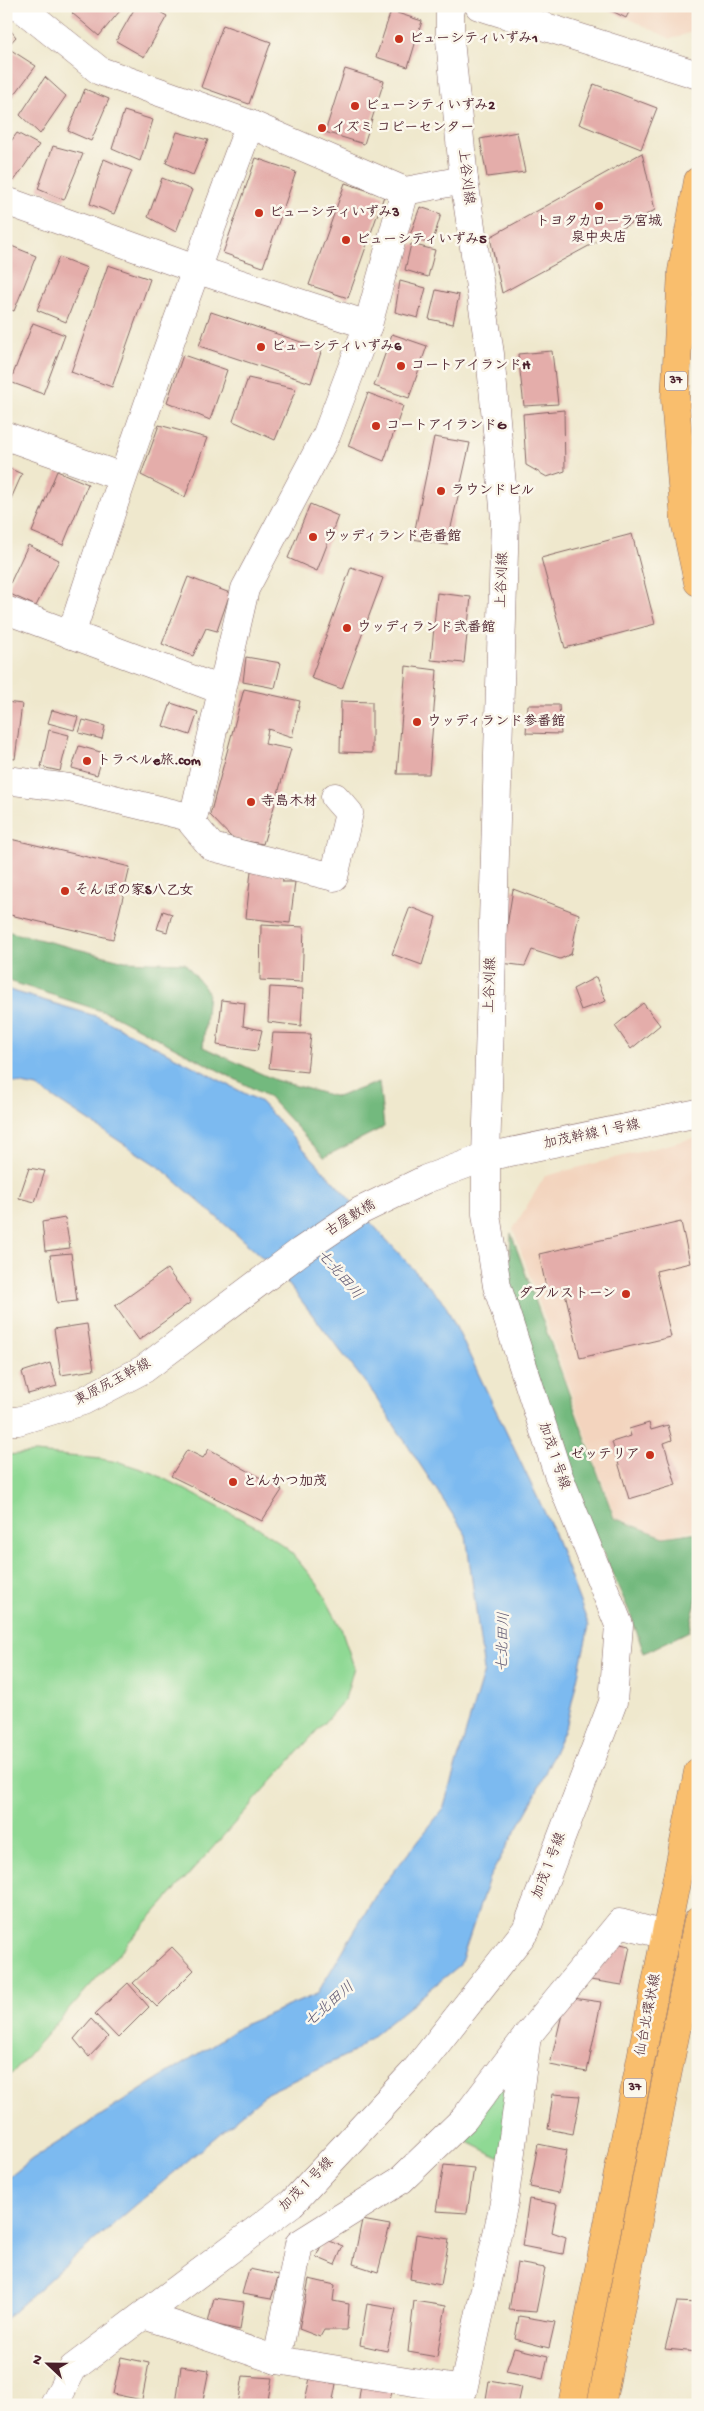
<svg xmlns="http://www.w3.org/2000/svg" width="704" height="2411" font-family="'Gochi Hand','Klee One',sans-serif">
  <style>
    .built { fill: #f3d4be }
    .green { fill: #8fd994; stroke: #6c7c60 }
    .forest { fill: #73b97e; stroke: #5e6c54 }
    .water { fill: #7cbaf0; stroke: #636c8e }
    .building { fill: #e4adaa }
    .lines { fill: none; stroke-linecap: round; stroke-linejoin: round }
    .minor-casing { stroke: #846564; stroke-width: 29 }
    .major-casing { stroke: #846564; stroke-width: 29 }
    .minor { stroke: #fff; stroke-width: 28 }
    .major { stroke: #f9be6d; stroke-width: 28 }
    .poi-dot { fill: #c8321e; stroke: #fbf7ec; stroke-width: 2 }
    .labels { text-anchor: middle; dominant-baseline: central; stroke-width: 5; stroke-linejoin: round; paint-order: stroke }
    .shield { fill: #fbf7ec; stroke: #7f6065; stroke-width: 1 }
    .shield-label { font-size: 12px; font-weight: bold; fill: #4a1f2b }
    .poi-label { font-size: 14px; font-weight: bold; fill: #4a1f2b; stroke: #fbf7ec; text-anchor: start }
    .street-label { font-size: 14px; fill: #4a1f2b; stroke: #fbf7ec }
    .water-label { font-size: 15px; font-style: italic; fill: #5c5570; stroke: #fbf7ec }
  </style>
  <rect width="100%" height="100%" fill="#fbf7ec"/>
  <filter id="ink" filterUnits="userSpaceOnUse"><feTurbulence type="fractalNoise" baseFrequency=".02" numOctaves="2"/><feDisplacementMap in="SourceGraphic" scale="10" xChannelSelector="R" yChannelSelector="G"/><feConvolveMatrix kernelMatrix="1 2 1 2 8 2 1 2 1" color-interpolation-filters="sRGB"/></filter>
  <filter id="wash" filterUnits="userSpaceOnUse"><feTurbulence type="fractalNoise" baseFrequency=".0096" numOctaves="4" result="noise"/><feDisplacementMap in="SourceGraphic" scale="20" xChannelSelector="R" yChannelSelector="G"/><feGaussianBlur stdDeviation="1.12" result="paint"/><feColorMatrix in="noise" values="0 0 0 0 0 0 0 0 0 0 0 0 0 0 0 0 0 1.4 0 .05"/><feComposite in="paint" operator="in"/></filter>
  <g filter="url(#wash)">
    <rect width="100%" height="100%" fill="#efe8cd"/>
    <g class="built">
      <polygon points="603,6 698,6 698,30 671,39"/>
      <polygon points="698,1137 698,1529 664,1536 615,1517 513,1229 545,1176"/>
    </g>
    <g class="green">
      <polygon points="35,1453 101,1459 123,1463 153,1473 259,1528 289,1550 319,1586 341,1628 354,1667 345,1699 6,2080 6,1455"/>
      <polygon points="498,2087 512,2094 500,2158 458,2137"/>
    </g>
    <g class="forest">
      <polygon points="6,931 125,961 185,963 208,992 203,1047 275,1080 337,1097 379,1082 384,1127 324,1157 269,1097 111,1014 6,980"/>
      <polygon points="511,1233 614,1518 664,1537 698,1532 698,1593 689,1631 644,1653 630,1613 568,1475 508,1285"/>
    </g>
    <polygon class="water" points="6,989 99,1017 261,1102 445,1304 552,1528 589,1626 567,1724 531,1804 489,1878 460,1965 353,2052 267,2093 55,2274 6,2319 6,2180 32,2159 245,2024 317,1994 377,1893 443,1809 484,1671 466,1535 374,1394 279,1272 162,1169 37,1087 6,1081"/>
    <g id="blocks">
      <g class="building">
        <polygon points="78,6 124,6 99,36 72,13"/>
        <polygon points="136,6 149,6 167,16 144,57 116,41"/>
        <polygon points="602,6 632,6 626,18"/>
        <polygon points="391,11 422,21 408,67 376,57"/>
        <polygon points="6,25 16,37 6,48"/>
        <polygon points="223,25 271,42 249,104 201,87"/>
        <polygon points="11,50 36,66 6,106 6,55"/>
        <polygon points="345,69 384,81 364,144 325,132"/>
        <polygon points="45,77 66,96 40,134 20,115"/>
        <polygon points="594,84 657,108 641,149 579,124"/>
        <polygon points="85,89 109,99 91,141 68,131"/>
        <polygon points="124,111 153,120 140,161 112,149"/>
        <polygon points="177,132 208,140 193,175 166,163"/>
        <polygon points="517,132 525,172 487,177 480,139"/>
        <polygon points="17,133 39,145 14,181 6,175 6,148"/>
        <polygon points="53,146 83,154 64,200 38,189"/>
        <polygon points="642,153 655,210 502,293 490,237"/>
        <polygon points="256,158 296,172 263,267 223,253"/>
        <polygon points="104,159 132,171 114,214 90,204"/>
        <polygon points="162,178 192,190 176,232 148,217"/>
        <polygon points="345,183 384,196 348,298 309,285"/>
        <polygon points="420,207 441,214 432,244 409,238"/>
        <polygon points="411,244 435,250 428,277 405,270"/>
        <polygon points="9,245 36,256 14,311 6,308 6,251"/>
        <polygon points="59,257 87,268 66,322 37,310"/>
        <polygon points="108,265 150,279 112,387 71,372"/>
        <polygon points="400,281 426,288 418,318 395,312"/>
        <polygon points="436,290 459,295 453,324 429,319"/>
        <polygon points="211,312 322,349 311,383 199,346"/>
        <polygon points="33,323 65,335 43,394 10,382"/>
        <polygon points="392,334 427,346 409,398 374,386"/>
        <polygon points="552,351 558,404 524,406 518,354"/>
        <polygon points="183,355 227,370 210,420 167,402"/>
        <polygon points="248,378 296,389 275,440 233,421"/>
        <polygon points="368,393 403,406 384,461 348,446"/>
        <polygon points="564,410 565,471 547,477 526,465 523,414"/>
        <polygon points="159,425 207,438 185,497 141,475"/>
        <polygon points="434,437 470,443 447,545 413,539"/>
        <polygon points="6,467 22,474 6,510"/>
        <polygon points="57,471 88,484 63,545 32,532"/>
        <polygon points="310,504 338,516 317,571 288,558"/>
        <polygon points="632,534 655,624 565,648 541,558"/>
        <polygon points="28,545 59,560 36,606 6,592"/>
        <polygon points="351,567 383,578 342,689 311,678"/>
        <polygon points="188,577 230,593 217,631 206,628 193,656 162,644"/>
        <polygon points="437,593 471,597 464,663 431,660"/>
        <polygon points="246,657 281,663 275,688 243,682"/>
        <polygon points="406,666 437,670 429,774 397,774"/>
        <polygon points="244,689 300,701 292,737 268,729 265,744 291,749 263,844 233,839 210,815"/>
        <polygon points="341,701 372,702 372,753 340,752"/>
        <polygon points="6,702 22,704 15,759 6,758"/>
        <polygon points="171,703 198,712 190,735 163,726"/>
        <polygon points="528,705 559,705 561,734 526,733"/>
        <polygon points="52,710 78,717 74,730 48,723"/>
        <polygon points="83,720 105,726 102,739 79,733"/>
        <polygon points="49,730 69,735 60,771 41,767"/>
        <polygon points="79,746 104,753 97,775 72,768"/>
        <polygon points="6,838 130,867 113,939 6,914"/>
        <polygon points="251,871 282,875 283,882 295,882 290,923 246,918"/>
        <polygon points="513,889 579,914 571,954 560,959 532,950 525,966 501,963"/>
        <polygon points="410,907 436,917 422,965 392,954"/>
        <polygon points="163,911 172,914 167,932 157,929"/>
        <polygon points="261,925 304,927 302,982 260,980"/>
        <polygon points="596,977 606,1001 581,1010 573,989"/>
        <polygon points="270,987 303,989 301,1026 268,1022"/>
        <polygon points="222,1000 245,1003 243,1026 262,1030 257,1051 217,1045"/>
        <polygon points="643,1003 660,1025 631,1049 615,1026"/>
        <polygon points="273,1033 311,1034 307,1072 269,1068"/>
        <polygon points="29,1168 45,1171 35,1202 19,1198"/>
        <polygon points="65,1218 70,1248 45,1251 42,1222"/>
        <polygon points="681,1222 690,1263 656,1271 671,1337 580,1358 564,1288 547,1292 539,1254"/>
        <polygon points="71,1253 77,1301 57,1303 50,1255"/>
        <polygon points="167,1269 191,1302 139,1340 115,1306"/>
        <polygon points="87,1324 94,1370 61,1375 54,1329"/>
        <polygon points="50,1363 57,1386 28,1394 22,1372"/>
        <polygon points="649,1423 651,1430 668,1425 672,1440 664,1443 676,1485 629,1499 612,1442 631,1436 629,1429"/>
        <polygon points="209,1449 282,1490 262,1521 171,1476 187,1450 203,1458"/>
        <polygon points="615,1943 630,1946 622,1985 590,1980"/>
        <polygon points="172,1947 194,1970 157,2007 133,1983"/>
        <polygon points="128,1983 149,2007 118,2038 95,2014"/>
        <polygon points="566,1997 601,2002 587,2072 550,2065"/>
        <polygon points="91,2019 108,2037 89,2057 74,2039"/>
        <polygon points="553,2094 580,2096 573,2134 548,2129"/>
        <polygon points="538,2144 567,2150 559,2193 530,2187"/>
        <polygon points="444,2165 474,2168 467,2213 436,2211"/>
        <polygon points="529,2199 557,2204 552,2232 566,2237 563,2254 522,2246"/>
        <polygon points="362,2220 390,2225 378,2272 353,2264"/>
        <polygon points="416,2234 449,2239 441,2285 410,2279"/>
        <polygon points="324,2239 343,2246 335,2265 316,2257"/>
        <polygon points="517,2263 545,2268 536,2312 509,2310"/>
        <polygon points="249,2269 279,2275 271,2299 242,2294"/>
        <polygon points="309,2279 335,2285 333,2301 349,2304 347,2330 324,2330 320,2337 299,2329"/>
        <polygon points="214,2298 244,2302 240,2330 208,2323"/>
        <polygon points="414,2301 446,2306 437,2357 408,2352"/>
        <polygon points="677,2302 698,2303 698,2352 665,2349"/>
        <polygon points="367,2304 396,2309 387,2351 360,2345"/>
        <polygon points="519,2316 555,2322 549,2348 515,2339"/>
        <polygon points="514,2348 548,2356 543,2379 506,2371"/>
        <polygon points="121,2357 149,2363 142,2400 113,2394"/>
        <polygon points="181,2366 209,2370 202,2405 176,2405"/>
        <polygon points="243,2376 272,2378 267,2405 238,2405"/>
        <polygon points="310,2378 336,2384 332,2405 304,2405"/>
        <polygon points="489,2381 522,2387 518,2405 485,2405"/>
        <polygon points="361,2384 392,2391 389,2405 358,2405"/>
        <polygon points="424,2397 454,2403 453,2405 423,2405"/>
      </g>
    </g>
  </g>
  <g filter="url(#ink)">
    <use href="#blocks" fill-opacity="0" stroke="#846564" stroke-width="1"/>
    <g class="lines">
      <defs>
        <g id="minor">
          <polyline points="19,6 100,71 250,124 405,191 464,180"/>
          <polyline points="479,6 698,75"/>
          <polyline points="6,201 195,269 368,325"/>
          <polyline points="6,436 122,477"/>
          <polyline points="6,610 221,690"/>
          <path d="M71 635C126 463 186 293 250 124"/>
          <polyline points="6,780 69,788 193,818"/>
          <polyline points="335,797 349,813 334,877 212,847 192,823 245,589 327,434 368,325 405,191"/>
          <polyline points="6,1421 18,1421 83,1401 144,1369 301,1251 360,1211 426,1179 486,1157 698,1113"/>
          <polyline points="144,2315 277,2360 463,2390 504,2202 527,2036"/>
          <polyline points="277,2360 299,2244 401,2180 464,2119 527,2036 620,1923 665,1935"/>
          <polyline points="54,2405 73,2368 292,2203 415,2071 526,1930 613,1702 619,1625 558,1474 497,1286 486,1214 486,1157 505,518 490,354 464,180 450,40 450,13 452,6"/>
        </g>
        <g id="major">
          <polyline points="698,181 682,271 675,400 685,521 698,582"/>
          <polyline points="572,2405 698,1772"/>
          <polyline points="601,2405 698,1921"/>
        </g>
      </defs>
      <use href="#minor" class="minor-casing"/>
      <use href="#major" class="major-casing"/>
      <use href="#minor" class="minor"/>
      <use href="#major" class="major"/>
    </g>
  </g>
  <g class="poi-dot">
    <circle cx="399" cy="39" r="5"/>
    <circle cx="355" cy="106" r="5"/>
    <circle cx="322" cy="128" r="5"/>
    <circle cx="599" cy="206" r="5"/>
    <circle cx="259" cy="213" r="5"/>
    <circle cx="346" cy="240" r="5"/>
    <circle cx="261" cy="347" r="5"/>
    <circle cx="401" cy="366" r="5"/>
    <circle cx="376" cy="426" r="5"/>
    <circle cx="441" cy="491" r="5"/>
    <circle cx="313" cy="537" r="5"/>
    <circle cx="347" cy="628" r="5"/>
    <circle cx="417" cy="722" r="5"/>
    <circle cx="87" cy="761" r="5"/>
    <circle cx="251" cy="802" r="5"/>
    <circle cx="65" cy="891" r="5"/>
    <circle cx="626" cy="1294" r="5"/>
    <circle cx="650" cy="1455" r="5"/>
    <circle cx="233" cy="1482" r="5"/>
  </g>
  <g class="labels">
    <g class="shield">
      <rect x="665" y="371.5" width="22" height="19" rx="4"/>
      <rect x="624" y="2078.5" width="22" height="19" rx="4"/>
    </g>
    <g class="shield-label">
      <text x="676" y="381">37</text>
      <text x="635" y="2088">37</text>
    </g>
    <g class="poi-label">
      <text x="409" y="39">ビューシティいずみ1</text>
      <text x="365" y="106">ビューシティいずみ2</text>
      <text x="332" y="128">イズミ コピーセンター</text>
      <text x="269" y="213">ビューシティいずみ3</text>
      <text x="599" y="222" text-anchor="middle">トヨタカローラ宮城<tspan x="599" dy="16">泉中央店</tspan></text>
      <text x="356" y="240">ビューシティいずみ5</text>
      <text x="271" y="347">ビューシティいずみ6</text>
      <text x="411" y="366">コートアイランドH</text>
      <text x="386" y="426">コートアイランドG</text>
      <text x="451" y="491">ラウンドビル</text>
      <text x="323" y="537">ウッディランド壱番館</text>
      <text x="357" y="628">ウッディランド弐番館</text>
      <text x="427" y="722">ウッディランド参番館</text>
      <text x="97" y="761">トラベルe旅.com</text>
      <text x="261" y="802">寺島木材</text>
      <text x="75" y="891">そんぽの家S八乙女</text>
      <text x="616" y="1294" text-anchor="end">ダブルストーン</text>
      <text x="640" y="1455" text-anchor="end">ゼッテリア</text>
      <text x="243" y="1482">とんかつ加茂</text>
    </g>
    <g class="street-label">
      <text transform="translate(465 177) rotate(83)">上谷刈線</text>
      <text transform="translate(503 580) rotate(-88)">上谷刈線</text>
      <text transform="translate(491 985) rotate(-88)">上谷刈線</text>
      <text transform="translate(592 1135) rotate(-12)">加茂幹線１号線</text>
      <text transform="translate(351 1219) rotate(-32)">古屋敷橋</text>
      <text transform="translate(113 1383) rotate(-28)">東原尻玉幹線</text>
      <text transform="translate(553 1456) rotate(71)">加茂１号線</text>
      <text transform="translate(550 1866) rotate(-69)">加茂１号線</text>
      <text transform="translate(649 2015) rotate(-79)">仙台北環状線</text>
      <text transform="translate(307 2185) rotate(-45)">加茂１号線</text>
    </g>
    <g class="water-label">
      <text transform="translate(339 1275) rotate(49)">七北田川</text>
      <text transform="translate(504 1642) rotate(-88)">七北田川</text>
      <text transform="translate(330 2005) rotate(-41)">七北田川</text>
    </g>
  </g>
  <rect width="704" height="2411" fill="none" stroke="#fbf7ec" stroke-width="25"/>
  <g transform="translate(48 2364) rotate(292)" stroke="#fbf7ec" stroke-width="4" paint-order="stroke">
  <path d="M0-4L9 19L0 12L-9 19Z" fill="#4a1f2b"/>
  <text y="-8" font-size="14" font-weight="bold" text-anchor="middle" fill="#4a1f2b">N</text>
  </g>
</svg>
